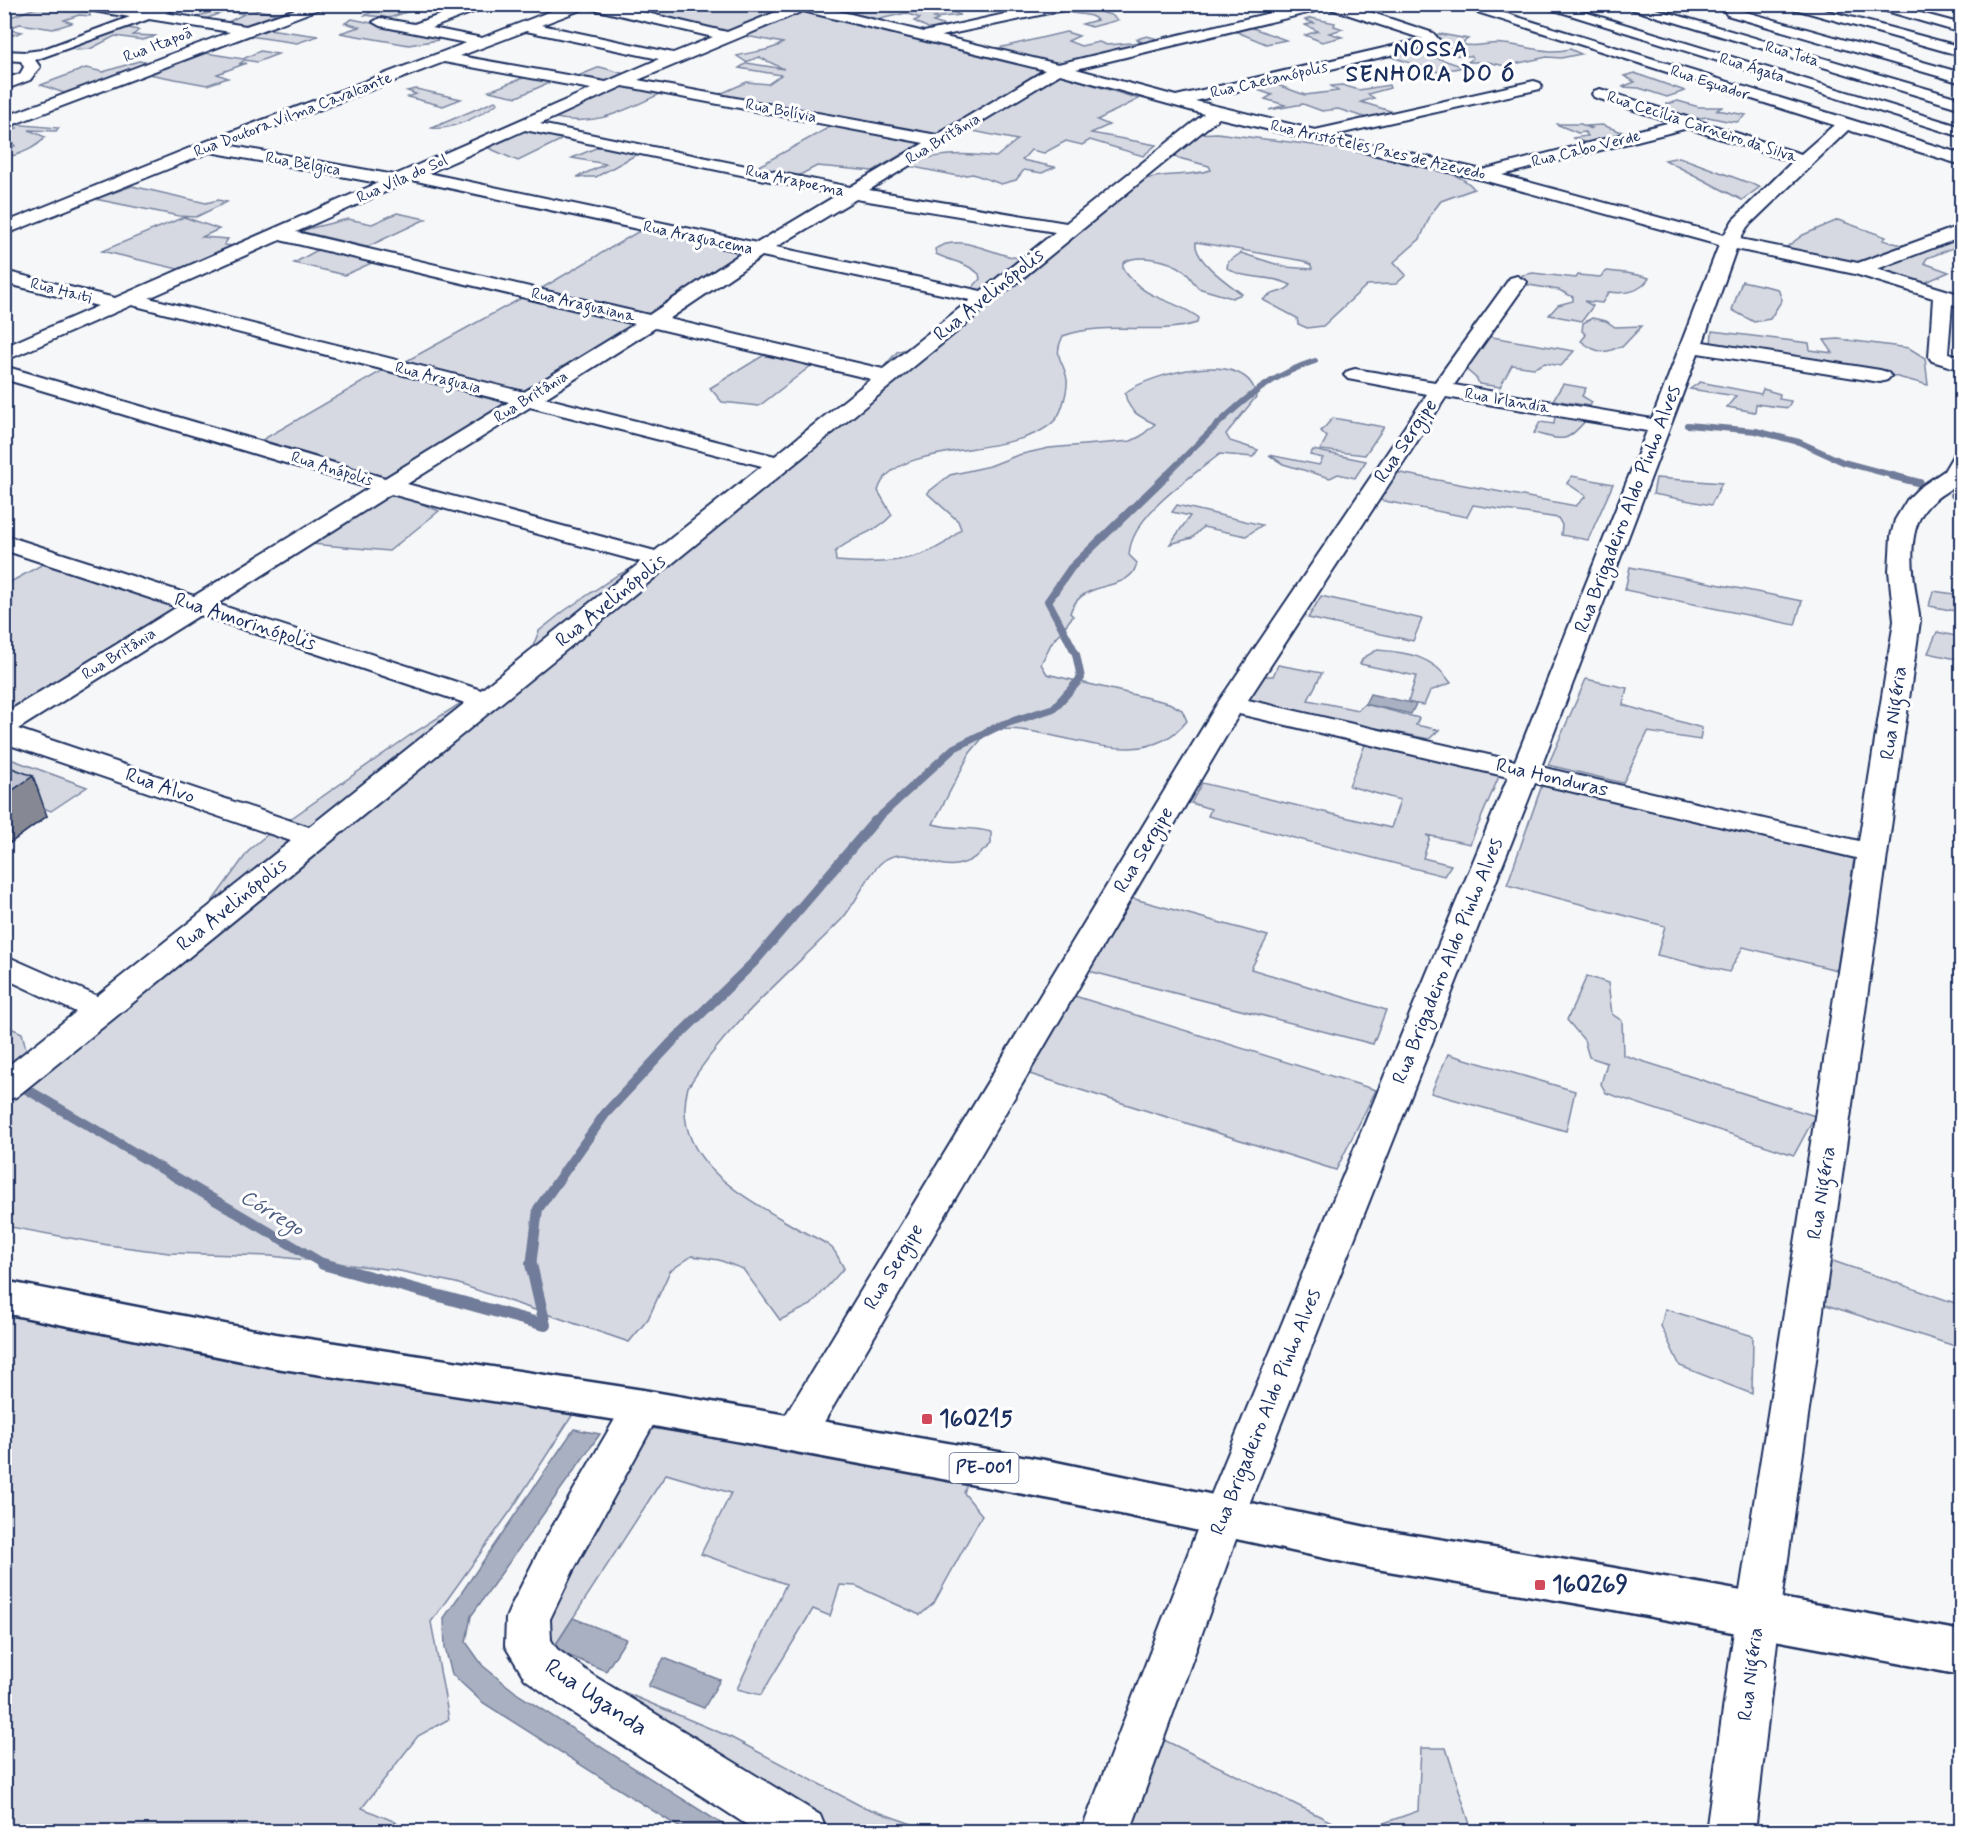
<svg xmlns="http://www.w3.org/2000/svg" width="1966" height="1836" font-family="Mynerve,sans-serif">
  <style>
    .green { fill: #d6d9e2; stroke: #7884a0; stroke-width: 1.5 }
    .water { fill: #a9b0c1; stroke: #707c99; stroke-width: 1.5 }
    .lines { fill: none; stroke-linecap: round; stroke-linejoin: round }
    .stream-far3 { stroke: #707c99; stroke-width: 6 }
    .stream-far2 { stroke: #707c99; stroke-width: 8 }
    .stream-far1 { stroke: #707c99; stroke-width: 10 }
    .stream { stroke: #707c99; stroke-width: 12 }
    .minor-casing { stroke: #1b2f5e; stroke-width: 4 }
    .major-casing { stroke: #1b2f5e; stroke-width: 5 }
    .minor { fill: #fff; fill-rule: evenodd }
    .major { fill: #fff; fill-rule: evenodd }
    .wall { fill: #a5a9b5; stroke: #1b2f5e; stroke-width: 1.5 }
    .shaded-wall { fill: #868994; stroke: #1b2f5e; stroke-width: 1.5 }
    .building { fill: #c0c4d3; stroke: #1b2f5e; stroke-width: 1.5 }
    .poi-dot { fill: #d1495b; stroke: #fff; stroke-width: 2 }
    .labels { text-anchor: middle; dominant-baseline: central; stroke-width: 6; stroke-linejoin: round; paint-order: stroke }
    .far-street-label { font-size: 16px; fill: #1b2f5e; stroke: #fff }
    .shield { fill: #fff; stroke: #5f6d8e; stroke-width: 1.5 }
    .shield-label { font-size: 18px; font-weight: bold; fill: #1b2f5e }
    .street-label { font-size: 20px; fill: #1b2f5e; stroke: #fff }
    .water-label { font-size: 21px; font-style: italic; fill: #4d5c81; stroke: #fff }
    .far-district-label { font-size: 22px; font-weight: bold; letter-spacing: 1.5px; fill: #1b2f5e; stroke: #fff }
    .near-poi-label { font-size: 24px; font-weight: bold; fill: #1b2f5e; stroke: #fff; text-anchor: start }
    .near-street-label { font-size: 24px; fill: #1b2f5e; stroke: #fff }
  </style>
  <rect width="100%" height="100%" fill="#f6f7f9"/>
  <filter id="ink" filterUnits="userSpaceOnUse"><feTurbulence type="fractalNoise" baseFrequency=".0167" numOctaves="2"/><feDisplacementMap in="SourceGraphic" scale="12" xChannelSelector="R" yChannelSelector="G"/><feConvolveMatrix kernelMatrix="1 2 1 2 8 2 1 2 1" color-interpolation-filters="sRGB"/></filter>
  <g filter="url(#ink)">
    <g class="green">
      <polygon points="776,4 787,7 724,32 601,5"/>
      <polygon points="913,4 924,9 937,7 961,15 934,18 938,20 933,22 946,26 932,30 914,21 920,18 906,13 871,21 845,14 893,5"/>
      <polygon points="232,5 281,15 249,26 228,22 244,14 226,11 203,20 193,18"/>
      <polygon points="361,5 405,5 421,7 389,18 365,15 380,8"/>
      <polygon points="41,6 90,12 90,16 79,15 64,20 72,23 53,29 20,24 6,29 22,32 5,38 5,19"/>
      <path d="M1082 7 1111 15 1118 20 1092 27 1082 24 1097 20C1089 12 1077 16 1066 11Z"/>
      <path d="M801 10 1043 70 936 135 720 94 747 82 768 84 781 75 739 68 747 63 784 69 759 57 746 62 737 56C753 51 769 52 783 43L740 35Z"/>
      <polygon points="1311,18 1335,23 1334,26 1343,29 1329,33 1342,37 1322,42 1305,35 1318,31 1305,25 1314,23 1305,20"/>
      <polygon points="352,19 439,37 438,40 409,45 340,33 359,27 345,23"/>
      <polygon points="1247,26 1286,40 1266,44 1232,30"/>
      <polygon points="123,27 139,30 133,35 157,36 143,40 115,36 90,49 76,50 68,47"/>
      <polygon points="261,28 318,36 297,43 242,35"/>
      <polygon points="1066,32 1079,36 1068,41 1081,46 1099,42 1107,45 1142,42 1137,39 1147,36 1161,40 1051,65 990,50"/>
      <path d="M1440 34 1468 39 1462 43 1466 45C1479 47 1491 42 1504 44 1528 46 1547 55 1570 49L1581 54 1561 58 1547 57 1505 66 1488 62H1468L1473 58 1471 56 1453 55 1435 46 1433 44 1439 41 1434 35Z"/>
      <polygon points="1414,50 1464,67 1438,72 1389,56"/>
      <polygon points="260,51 278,54 257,62 245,60 239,64 247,63 217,74 228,78 207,85 143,73 200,52 243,59"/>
      <polygon points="139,61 149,63 64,93 41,85 86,68 103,72"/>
      <polygon points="600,67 625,74 608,85 573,78"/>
      <polygon points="1634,73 1685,91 1667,97 1639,88 1622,87 1635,82 1624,76"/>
      <path d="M1058 74 1139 99 1097 120 1109 125 1091 133 1156 145 1143 156 1090 140 1082 145 1066 141 1044 153 1031 150 1022 160 1055 167 1042 173 1024 170 1016 180 1001 184 973 174 958 176 908 166C933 152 967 153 996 157L1017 140 968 130Z"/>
      <polygon points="528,76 553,81 517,97 489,91"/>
      <polygon points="1269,82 1305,95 1338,91 1331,86 1342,85 1359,90 1389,85 1390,88 1368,94 1374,98 1361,102 1397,113 1367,118 1338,109 1322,111 1303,104 1269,110 1285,105 1265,99 1272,95 1249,87"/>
      <path d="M624 85 664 92C623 111 596 128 551 117Z"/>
      <polygon points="416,89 461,99 443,106 408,97 416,94 407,91"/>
      <path d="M495 101 498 103C481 115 452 131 432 128Z"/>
      <polygon points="1678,101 1699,107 1722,107 1717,110 1746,115 1737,122 1727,121 1708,117 1690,119 1667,112 1672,111 1666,104"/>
      <polygon points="837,123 925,141 873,171 817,166 796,177 755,168"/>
      <path d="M11 124 59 128 56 131 29 130 45 137C38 147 18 156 5 157V150L15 146 10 139H5L4 132 17 128Z"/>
      <polygon points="1556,124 1581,124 1590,129 1592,128 1586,126 1602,125 1625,133 1587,143 1572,138 1588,136 1585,132 1578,133"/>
      <polygon points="522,128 567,137 518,161 484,146"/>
      <path d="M1217 133C1262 140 1452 155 1474 189L1441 201 1431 214 1420 239 1394 262 1406 275 1396 284 1367 285 1323 326 1307 328 1298 324 1297 318 1263 300C1270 291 1284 294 1291 285 1271 274 1246 281 1227 268L1228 262 1241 253 1285 267 1312 269 1311 265 1304 261 1196 242C1193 260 1229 284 1242 294L1232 298 1198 288C1193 282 1190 276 1183 270 1170 260 1137 253 1123 263V269C1148 303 1166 295 1198 317L1197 323C1154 336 1106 320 1063 336 1052 359 1064 359 1067 380 1068 389 1062 412 1056 419 1020 461 892 437 878 491L892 515C876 533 852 536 835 552L836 561C878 565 931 563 961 529L958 521 927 493 950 475 990 466 1018 455 1049 448 1131 441 1141 436 1155 424C1139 416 1128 412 1125 393 1150 373 1251 347 1256 397L1226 434 1230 441 1258 450 1253 457 1220 454C1191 477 1131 515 1129 555L1137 563C1130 595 1082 576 1070 613L1073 616 1051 644 1041 664 1047 674 1169 703 1182 710 1187 721C1145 773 1074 735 1021 730 1011 728 1000 730 989 730L970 753 933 824C953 830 970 826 991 832V844C982 852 973 861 961 864 934 872 906 842 882 862 865 877 857 903 842 919 789 974 729 1022 688 1087 668 1161 748 1199 800 1230 810 1235 824 1241 832 1248 837 1253 840 1262 844 1268L811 1305 780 1320 743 1269 719 1260 692 1256 670 1271 648 1319 629 1342 456 1283 395 1270 271 1256 169 1253 108 1245 5 1226 4 1025 22 1033 29 1061 196 924 250 849 263 838 409 736 494 682 531 651 539 631 564 611 616 576 670 550 795 449 792 442 807 428 843 413 897 352 930 341 964 312 966 295 980 279 979 274C968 263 950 261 936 254L935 249C965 229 1000 263 1032 258 1047 256 1111 197 1131 185 1156 171 1185 178 1211 170L1209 166 1171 156 1195 134Z"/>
      <polygon points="603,145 641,152 596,177 577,177 606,164 572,158"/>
      <polygon points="1679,157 1760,187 1742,200 1665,160"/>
      <polygon points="132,186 206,203 218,200 227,202 196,217 179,216 95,199"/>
      <polygon points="397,213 426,219 367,247 299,231 348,219 372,224"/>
      <polygon points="184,217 219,229 202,237 228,239 224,245 234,246 182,270 102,251"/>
      <polygon points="1838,220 1886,237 1883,240 1905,246 1851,264 1784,249 1803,235"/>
      <polygon points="641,230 747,252 649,317 537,291"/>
      <polygon points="1961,238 1961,245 1927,258 1924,263 1949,272 1924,283 1880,269"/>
      <polygon points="321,248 376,261 345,275 294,263"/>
      <path d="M1607 271C1622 273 1634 273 1649 278 1641 292 1624 294 1609 292L1602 303 1584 301 1593 306 1582 321 1549 315 1558 305 1573 301V297L1559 290 1523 284 1522 275 1533 273 1576 278 1578 275 1600 277Z"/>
      <polygon points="1742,281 1778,289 1782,300 1770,319 1754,322 1732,310"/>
      <polygon points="527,295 641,322 524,394 401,364"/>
      <path d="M1592 318 1606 321 1615 327 1642 326 1622 347C1615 347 1614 350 1608 351 1597 353 1589 347 1581 341L1586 335 1582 331 1583 323Z"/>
      <polygon points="1712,331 1809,343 1810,350 1833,353 1824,340 1839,339 1909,348 1925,358 1928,385 1890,375 1711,346"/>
      <polygon points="1486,336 1574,351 1561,366 1545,363 1534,368 1512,365 1500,387 1479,384 1477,379 1462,366"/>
      <polygon points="764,355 812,365 759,406 722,402 710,388"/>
      <polygon points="385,369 508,404 388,478 262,440"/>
      <polygon points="1700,382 1761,394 1763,389 1780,394 1779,399 1791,401 1788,408 1756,404 1755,412 1727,407 1736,396 1690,389"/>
      <polygon points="1563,384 1586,388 1582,396 1592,402 1590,406 1553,400"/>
      <path d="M1555 415 1586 420C1566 444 1563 440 1534 433L1540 422 1554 424Z"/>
      <polygon points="1333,418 1384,427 1365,455 1320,450 1327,437 1321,431"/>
      <polygon points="1313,450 1366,461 1355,478 1338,474 1330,478 1283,464 1269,455 1319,465 1323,458 1310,455"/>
      <polygon points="1395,472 1576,506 1586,496 1567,483 1572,476 1613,484 1588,540 1561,535 1562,525 1558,518 1473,505 1467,517 1379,500"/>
      <polygon points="1656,478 1722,483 1711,505 1653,494"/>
      <polygon points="394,492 439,511 389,551 311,544"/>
      <polygon points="1177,505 1262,525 1246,536 1203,527 1192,538 1170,544 1190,516 1172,512"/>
      <polygon points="43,564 176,607 5,713 5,585"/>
      <polygon points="1630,567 1802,601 1795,625 1625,590"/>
      <polygon points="1933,591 1961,595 1961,612 1929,606"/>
      <polygon points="1321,596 1422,619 1413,641 1308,618"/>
      <polygon points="1937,632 1961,637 1961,660 1928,653"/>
      <path d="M1377 650C1407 652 1433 656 1451 683L1430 691 1424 705 1408 703 1416 676 1360 664 1363 658Z"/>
      <polygon points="1278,665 1322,673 1308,700 1358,710 1365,704 1419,718 1416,725 1439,730 1429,739 1242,701 1260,676 1273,676"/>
      <polygon points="1586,679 1627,688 1623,705 1702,728 1700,740 1648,732 1623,783 1548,765"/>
      <polygon points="1366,742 1500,774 1470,844 1426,835 1430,837 1423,858 1451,865 1444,876 1208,816 1211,809 1191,803 1202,783 1391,828 1400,800 1349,786"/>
      <polygon points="13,760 87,787 51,811 5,793 4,766"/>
      <polygon points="1542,785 1854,859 1837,970 1743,947 1729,972 1657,955 1665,926 1507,885"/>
      <polygon points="1124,896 1268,936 1251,969 1386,1010 1373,1044 1081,969"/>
      <polygon points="1587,976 1608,983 1612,1014 1622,1021 1623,1055 1815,1116 1794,1155 1606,1093 1601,1084 1607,1063 1589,1057 1584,1040 1567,1020"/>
      <polygon points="1065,993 1376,1090 1336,1170 1020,1071"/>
      <polygon points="1448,1054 1575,1091 1566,1131 1431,1093"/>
      <polygon points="1830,1260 1961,1305 1961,1348 1823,1304"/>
      <polygon points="1665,1309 1753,1336 1752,1394 1680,1366 1661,1326"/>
      <polygon points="4,1315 575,1411 512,1509 431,1622 449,1719 418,1736 362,1808 417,1831 5,1831"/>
      <polygon points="650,1428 969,1479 964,1493 982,1515 934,1603 920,1615 856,1586 840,1585 830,1616 813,1609 761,1695 737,1689 786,1584 701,1554 731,1493 666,1474 553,1649 541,1633 549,1613"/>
      <polygon points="574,1671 728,1736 861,1806 926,1829 997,1830 1012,1823 1021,1831 825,1831"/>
      <polygon points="1164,1740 1350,1831 1126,1832"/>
      <polygon points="1421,1748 1446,1748 1472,1831 1361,1831 1418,1811"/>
    </g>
    <g class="water">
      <polygon points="1370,694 1416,704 1411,714 1365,704"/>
      <polygon points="574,1429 600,1434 471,1616 466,1642 483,1666 519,1695 733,1831 685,1831 482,1702 452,1674 445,1648 444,1618"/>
      <polygon points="573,1618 626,1639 606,1671 553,1649"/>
      <polygon points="664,1658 720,1680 704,1708 648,1686"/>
    </g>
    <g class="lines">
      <g class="stream-far3">
        <polyline points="1687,425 1756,431 1799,442 1843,462 1899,477"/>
        <path d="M1164 477C1210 433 1253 380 1315 361"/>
      </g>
      <g class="stream-far2">
        <polyline points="1893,476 1920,483"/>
        <polyline points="1954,495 1962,498"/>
        <polyline points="874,822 954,748 1001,725 1054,708 1081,678 1076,654 1048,601 1071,568 1166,476"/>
      </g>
      <g class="stream-far1">
        <polyline points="16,1083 327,1266"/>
        <polyline points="531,1266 538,1209 605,1114 672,1042 754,962 875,821"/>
      </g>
      <polyline class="stream" points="323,1264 545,1325 531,1264"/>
      <defs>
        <g id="minor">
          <polygon points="68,4 106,4 146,11 163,4 184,4 165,13 246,26 310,4 332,4 4,128 4,117 230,32 149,19 35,60 40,67 30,80 4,90 4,79 20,74 24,67 21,61 4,60 4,51 26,52 41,50 130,17 75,8"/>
          <path d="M472 4H494L432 28 482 38 569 4H609L727 32 788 7 785 4H820L818 6 924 32 1050 4H1080L1073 8 941 36 1058 64 1307 4H1346L1433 33 1440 41 1433 45 1195 101 1315 130 1534 81 1540 83 1542 86 1540 89 1334 135 1482 170 1671 122 1594 97 1592 94 1594 91 1600 89 1801 154 1834 125 1452 4H1475L1962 154V165L1848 130 1747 227 1740 239 1858 263 1962 225V237L1877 269 1962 295V307L1952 304 1948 353 1962 357V370L1932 361 1929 357 1933 298 1855 274 1736 249 1703 342 1880 370 1887 372 1891 376 1887 380 1880 382 1698 353 1541 767 1859 841 1894 621 1889 571 1891 536 1895 520 1907 500 1919 488 1944 471 1954 454 1962 452V480C1951 490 1938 495 1928 506 1902 534 1915 587 1920 621L1780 1616 1755 1832H1706L1736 1616 1856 858 1535 783 1244 1517 1130 1832H1081L1202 1517 1508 777 1239 714 810 1446 795 1451 780 1446 774 1434 1217 704 1427 394 1348 379 1344 375 1348 371 1355 369 1435 382 1510 278 1517 276 1527 282 1454 385 1652 419 1719 245 1479 179 1219 118 113 1019 16 1097 4 1100V1069L76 1012 4 978V955L97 996 291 841 4 743V714L177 607 4 550V535L194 596 369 488 4 379V366L385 478 509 402 132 305 4 361V347L98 306 4 283V271L115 298 378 183 210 152 4 235V223L202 143 466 43 380 26 373 22 380 18 414 24ZM586 8H589L713 37 673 53 541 25ZM1328 8 1423 39 1176 96 1076 69ZM803 11 1045 70 937 135 638 80ZM526 31 659 59 606 82 460 56ZM444 62 591 89 395 175 227 145ZM1060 74 1204 114 1066 223 869 190ZM623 86 924 143 850 187 540 124ZM1688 128 1792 162 1733 220 1724 235 1502 175ZM525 130 837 195 757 243 428 173ZM412 180 743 252 649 315 296 232ZM856 199 1055 232 981 291 776 247ZM280 240 635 324 524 392 149 298ZM762 256 970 300 883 369 669 319ZM655 328 871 379 775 456 545 398ZM1446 397 1647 431 1515 761 1248 700ZM530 407 762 466 655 551 407 484ZM391 494 641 562 481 690 217 604ZM200 615 465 703 309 827 18 729Z"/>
          <polygon points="1535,4 1558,4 1962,127 1962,137"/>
          <polygon points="1615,4 1639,4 1962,99 1962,109"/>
          <polygon points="1777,4 1802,4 1962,47 1962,56"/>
          <polygon points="1862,4 1887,4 1962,24 1962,33"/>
          <polygon points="1732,8 1962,73 1962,83 1727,15 1725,12"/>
          <polygon points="643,1390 657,1395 663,1407 573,1571 550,1619 551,1640 557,1649 594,1676 820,1815 827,1832 758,1832 562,1706 525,1679 505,1646 506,1618 512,1604 543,1543 629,1395"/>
        </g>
        <polygon id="major" points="4,1281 276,1334 643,1390 1056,1462 1371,1528 1609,1567 1962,1631 1962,1675 1609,1609 1371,1568 1056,1500 643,1424 276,1368 4,1313"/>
      </defs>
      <use href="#minor" class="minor-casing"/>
      <use href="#major" class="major-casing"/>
      <use href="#minor" class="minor"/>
      <use href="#major" class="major"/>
    </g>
    <polygon class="wall" points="4,765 47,816 10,843 4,840"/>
    <polygon class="shaded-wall" points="33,776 47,816 10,843 4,827 4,796"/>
    <polygon class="building" points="4,765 33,776 4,796"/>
  </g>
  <g class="poi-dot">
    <rect x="921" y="1413" width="12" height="12" rx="3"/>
    <rect x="1534" y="1579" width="12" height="12" rx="3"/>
  </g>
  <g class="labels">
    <g class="far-street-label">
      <text transform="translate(158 45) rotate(-21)">Rua Itapoã</text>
      <text transform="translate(1792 54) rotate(16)">Rua Tota</text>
      <text transform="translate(1752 68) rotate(17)">Rua Ágata</text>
      <text transform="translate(1269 80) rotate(-13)">Rua Caetanópolis</text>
      <text transform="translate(1710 83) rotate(18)">Rua Equador</text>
      <text transform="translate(781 111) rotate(11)">Rua Bolívia</text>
      <text transform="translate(293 115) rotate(-21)">Rua Doutora Vilma Cavalcante</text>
      <text transform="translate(1702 127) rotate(18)">Rua Cecília Carneiro da Silva</text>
      <text transform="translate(943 139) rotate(-31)">Rua Britânia</text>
      <text transform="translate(1586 149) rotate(-14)">Rua Cabo Verde</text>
      <text transform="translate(1378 150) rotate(13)">Rua Aristóteles Paes de Azevedo</text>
      <text transform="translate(303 164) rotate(10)">Rua Belgica</text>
      <text transform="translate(402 179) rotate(-24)">Rua Vila do Sol</text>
      <text transform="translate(795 181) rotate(12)">Rua Arapoema</text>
      <text transform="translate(698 238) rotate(12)">Rua Araguacema</text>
      <text transform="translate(61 291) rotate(14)">Rua Haiti</text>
      <text transform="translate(583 305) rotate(13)">Rua Araguaiana</text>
      <text transform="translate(438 378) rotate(14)">Rua Araguaia</text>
      <text transform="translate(531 397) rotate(-32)">Rua Britânia</text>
      <text transform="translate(1507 401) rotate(10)">Rua Irlandia</text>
      <text transform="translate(332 469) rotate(17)">Rua Anápolis</text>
      <text transform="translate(119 654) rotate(-32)">Rua Britânia</text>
    </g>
    <rect class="shield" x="949.5" y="1453" width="69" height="30" rx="4.5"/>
    <g class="shield-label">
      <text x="984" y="1468">PE-001</text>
    </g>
    <g class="street-label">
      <text transform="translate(989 295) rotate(-39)">Rua Avelinópolis</text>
      <text transform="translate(1406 441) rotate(-56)">Rua Sergipe</text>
      <text transform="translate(1628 509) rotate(-69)">Rua Brigadeiro Aldo Pinho Alves</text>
      <text transform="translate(611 601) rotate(-39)">Rua Avelinópolis</text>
      <text transform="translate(245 622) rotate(18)">Rua Amorinópolis</text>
      <text transform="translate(1894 713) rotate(-82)">Rua Nigéria</text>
      <text transform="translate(1552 778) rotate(13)">Rua Honduras</text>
      <text transform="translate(160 786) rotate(19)">Rua Alvo</text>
      <text transform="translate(1144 850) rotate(-59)">Rua Sergipe</text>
      <text transform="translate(232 905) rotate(-39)">Rua Avelinópolis</text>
      <text transform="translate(1448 961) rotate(-68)">Rua Brigadeiro Aldo Pinho Alves</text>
      <text transform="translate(1822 1193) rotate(-81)">Rua Nigéria</text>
      <text transform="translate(894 1267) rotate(-59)">Rua Sergipe</text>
      <text transform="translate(1266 1412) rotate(-68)">Rua Brigadeiro Aldo Pinho Alves</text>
      <text transform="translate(1751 1674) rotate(-83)">Rua Nigéria</text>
    </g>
    <g class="water-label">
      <text transform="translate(272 1213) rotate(31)">Córrego</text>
    </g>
    <g class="far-district-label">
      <text x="1431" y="50">NOSSA<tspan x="1431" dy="25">SENHORA DO Ó</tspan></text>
    </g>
    <g class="near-poi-label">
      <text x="939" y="1419">160215</text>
      <text x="1552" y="1585">160269</text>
    </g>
    <g class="near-street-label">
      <text transform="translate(596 1698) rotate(34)">Rua Uganda</text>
    </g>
  </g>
  <rect width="1966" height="1836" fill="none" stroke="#fff" stroke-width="24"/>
  <rect x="12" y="12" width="1942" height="1812" fill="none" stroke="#1b2f5e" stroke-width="2" filter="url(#ink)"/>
</svg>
